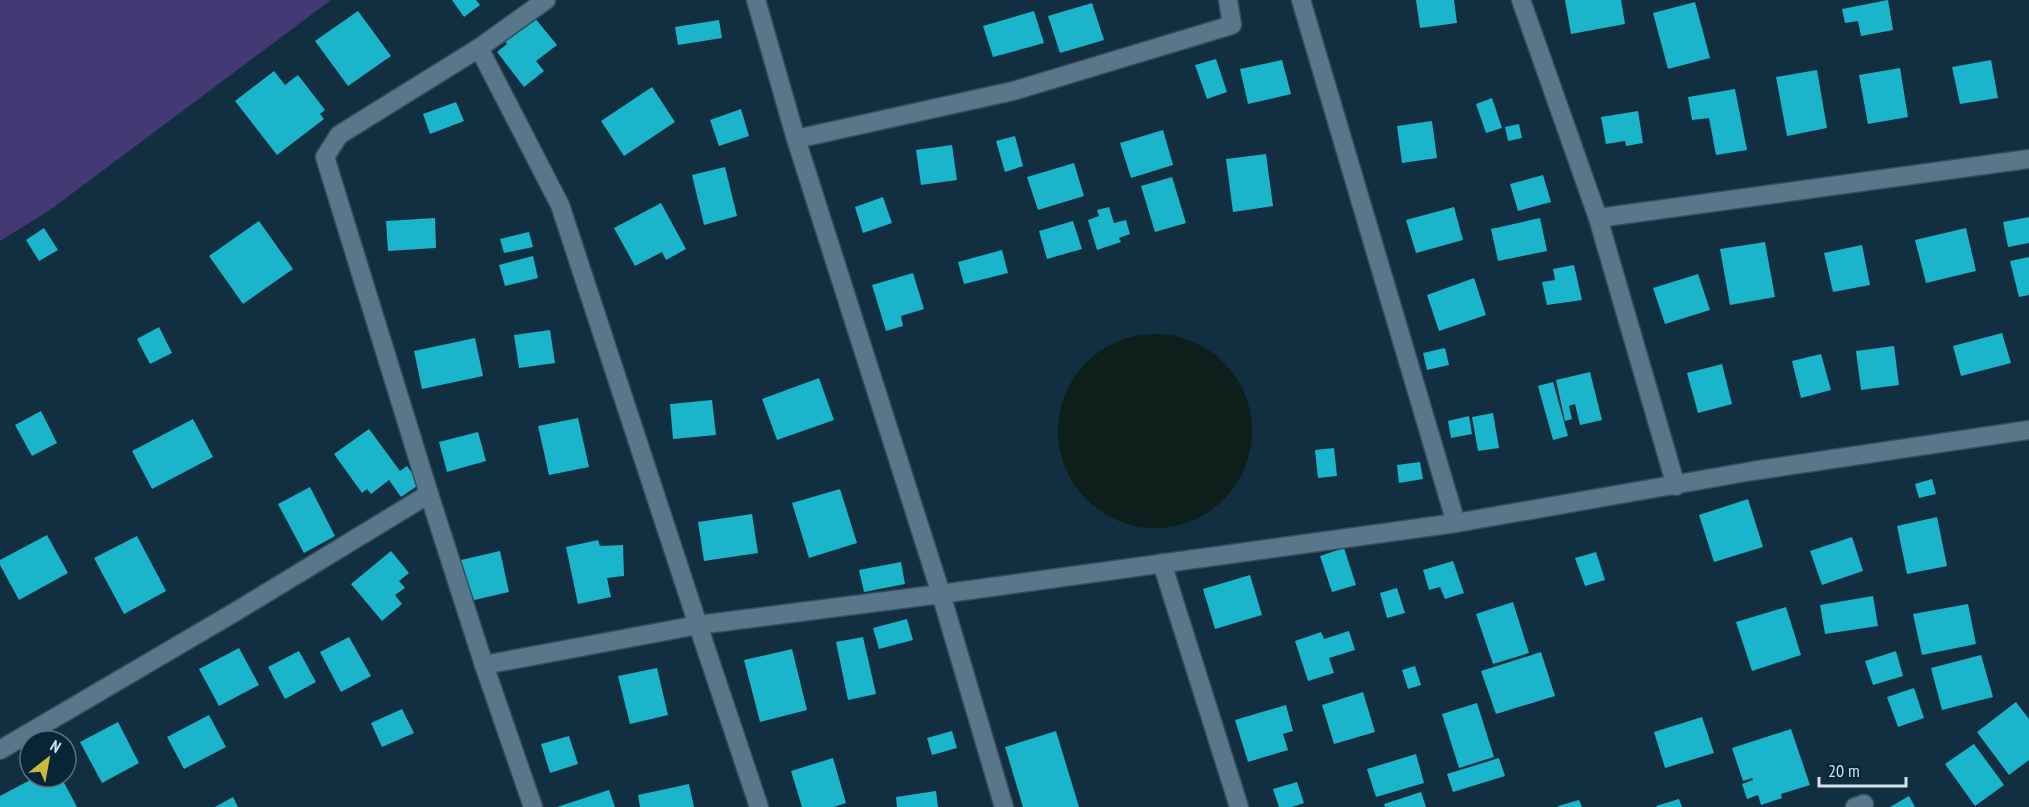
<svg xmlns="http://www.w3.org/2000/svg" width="2029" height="807" font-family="'PT Sans Narrow',sans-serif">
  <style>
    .green { fill: #443975 }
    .water { fill: #0d1e1b }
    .building { fill: #1ab5ca }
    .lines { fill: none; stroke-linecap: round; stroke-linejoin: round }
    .minor-casing { stroke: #364c5a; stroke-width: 21 }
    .minor { stroke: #58778b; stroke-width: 18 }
  </style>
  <rect width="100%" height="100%" fill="#112f40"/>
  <polygon class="green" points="0,0 331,0 50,210 0,241"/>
  <circle class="water" cx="1155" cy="431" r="97"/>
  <g class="building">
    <polygon points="452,0 476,0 480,5 464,17"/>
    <polygon points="1416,0 1454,0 1457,23 1420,28"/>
    <polygon points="1565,0 1621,0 1625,24 1571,34"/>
    <polygon points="1888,0 1893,30 1861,36 1858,21 1845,23 1842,9"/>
    <polygon points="1695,2 1710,58 1668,69 1653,13"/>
    <polygon points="1092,3 1104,40 1060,53 1048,16"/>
    <polygon points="358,11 391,56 348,86 315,41"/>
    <polygon points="1034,11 1044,43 993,57 983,26"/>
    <polygon points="534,17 557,45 536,61 544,71 524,87 497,52 507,44 504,40"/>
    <polygon points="719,20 722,38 678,45 675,27"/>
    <polygon points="1216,59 1227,92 1207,99 1195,65"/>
    <polygon points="1282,60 1291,94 1248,104 1240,69"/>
    <polygon points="1991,60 1998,98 1960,104 1952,67"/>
    <polygon points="1900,68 1908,117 1868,124 1859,75"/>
    <polygon points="1817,70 1827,128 1787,136 1776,77"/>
    <polygon points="274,71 285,85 298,75 325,110 320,114 324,119 277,155 235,101"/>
    <polygon points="652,87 675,122 624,156 601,121"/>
    <polygon points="1735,89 1747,150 1716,155 1709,118 1692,120 1688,97"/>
    <polygon points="1492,98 1502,128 1486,133 1476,104"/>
    <polygon points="456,102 464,121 430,134 423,114"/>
    <polygon points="741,109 749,136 719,146 710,120"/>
    <polygon points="1638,111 1643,143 1626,146 1625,141 1606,144 1601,117"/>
    <polygon points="1432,121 1437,158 1402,163 1397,126"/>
    <polygon points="1519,124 1522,138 1508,141 1505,127"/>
    <polygon points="1163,130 1173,165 1131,178 1120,143"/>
    <polygon points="1015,136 1023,166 1005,172 996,141"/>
    <polygon points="952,145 957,180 921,185 916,150"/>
    <polygon points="1266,154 1273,206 1233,212 1226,159"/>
    <polygon points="1074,163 1084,196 1038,210 1027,177"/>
    <polygon points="725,167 737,216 704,225 692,175"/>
    <polygon points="1543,175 1551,202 1518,211 1510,184"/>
    <polygon points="1172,177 1186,223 1155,232 1141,186"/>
    <polygon points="883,197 892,223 863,233 855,207"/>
    <polygon points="661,203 686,249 666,260 662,252 635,266 614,228"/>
    <polygon points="1109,207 1114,223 1126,220 1130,234 1119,238 1121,242 1097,250 1088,220 1099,216 1097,210"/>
    <polygon points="1454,207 1463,240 1416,253 1406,220"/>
    <polygon points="2029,217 2029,243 2008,247 2003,222"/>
    <polygon points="435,218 436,248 388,251 386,221"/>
    <polygon points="1540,218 1547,251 1498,261 1491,229"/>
    <polygon points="259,221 293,269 243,304 209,256"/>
    <polygon points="1073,221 1082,249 1047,259 1039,231"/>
    <polygon points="44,228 58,250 39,261 26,240"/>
    <polygon points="1966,228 1976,271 1926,283 1915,240"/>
    <polygon points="529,232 533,247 504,253 500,239"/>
    <polygon points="1765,242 1775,297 1730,305 1720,249"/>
    <polygon points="1862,245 1870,285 1833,292 1824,253"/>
    <polygon points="1002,250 1008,273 964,284 958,262"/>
    <polygon points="533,256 538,278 505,286 499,265"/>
    <polygon points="2029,257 2029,295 2019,297 2010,261"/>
    <polygon points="1574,265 1582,300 1547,305 1542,282 1555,280 1553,269"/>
    <polygon points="913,273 924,309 901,316 903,326 886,331 872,285"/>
    <polygon points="1698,274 1710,310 1665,324 1653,288"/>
    <polygon points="1474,278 1486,315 1439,331 1427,295"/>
    <polygon points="159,327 172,353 150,364 137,339"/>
    <polygon points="550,330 555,363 519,368 514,335"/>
    <polygon points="2002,333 2011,363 1961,376 1953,346"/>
    <polygon points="475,338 483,376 422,389 414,351"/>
    <polygon points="1894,346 1899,385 1861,390 1856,351"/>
    <polygon points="1445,348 1449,365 1427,370 1423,353"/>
    <polygon points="1821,354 1831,390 1801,398 1792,361"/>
    <polygon points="1722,364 1732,404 1698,413 1687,373"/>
    <polygon points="1590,372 1602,420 1580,425 1575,404 1569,406 1572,419 1565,421 1556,380"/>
    <polygon points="819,378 834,420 777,440 762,399"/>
    <polygon points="1553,382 1568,436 1553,440 1538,386"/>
    <polygon points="712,400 716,435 673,439 670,404"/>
    <polygon points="41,411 57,443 32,456 15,425"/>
    <polygon points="1493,413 1499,448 1478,451 1472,417"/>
    <polygon points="1469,416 1472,434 1451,438 1448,421"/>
    <polygon points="578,418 589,467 549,475 538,426"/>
    <polygon points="193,419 213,457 152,489 132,451"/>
    <polygon points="369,429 400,471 407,466 420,484 401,497 389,480 371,494 367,489 362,493 334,454"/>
    <polygon points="478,432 486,461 447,472 439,442"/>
    <polygon points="1334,448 1337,476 1318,478 1315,450"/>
    <polygon points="1420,462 1423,479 1399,483 1397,465"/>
    <polygon points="1932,479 1936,494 1919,498 1915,484"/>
    <polygon points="310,487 335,536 304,553 278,504"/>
    <polygon points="840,489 857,543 809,558 792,503"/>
    <polygon points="1748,499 1763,547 1714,562 1699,515"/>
    <polygon points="752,514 758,553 704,561 698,522"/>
    <polygon points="1937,517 1947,566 1907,574 1897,526"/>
    <polygon points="47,535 68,573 19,600 0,565 0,560"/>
    <polygon points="137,536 166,591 124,614 94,558"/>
    <polygon points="1852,537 1863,571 1822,585 1810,551"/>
    <polygon points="598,540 600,546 623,545 624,576 607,578 611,597 578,604 566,547"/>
    <polygon points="1344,548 1356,585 1332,592 1320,556"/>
    <polygon points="391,551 409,573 399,581 405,588 395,595 402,604 382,621 351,584"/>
    <polygon points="500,551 509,592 470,601 461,560"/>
    <polygon points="1596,552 1605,580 1585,586 1575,558"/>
    <polygon points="1453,561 1464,593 1445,599 1440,587 1429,590 1423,570"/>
    <polygon points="901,562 905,584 864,592 859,570"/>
    <polygon points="1250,575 1262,615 1215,629 1203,589"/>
    <polygon points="1397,588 1405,613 1387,618 1380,593"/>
    <polygon points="1873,596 1878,626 1825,634 1820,605"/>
    <polygon points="1513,602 1529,653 1493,664 1476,614"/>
    <polygon points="1968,604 1976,644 1922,655 1913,614"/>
    <polygon points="1786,607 1801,655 1752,671 1736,622"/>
    <polygon points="907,619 913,640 879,649 873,628"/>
    <polygon points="1349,631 1355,650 1329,658 1334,673 1308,681 1295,641 1321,632 1324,639"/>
    <polygon points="349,637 371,676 341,692 320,652"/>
    <polygon points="863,637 876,694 848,700 836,642"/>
    <polygon points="239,648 259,685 219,706 199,669"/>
    <polygon points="792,649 807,710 760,722 744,660"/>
    <polygon points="299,651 316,682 285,699 268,667"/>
    <polygon points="1896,651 1903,676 1873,685 1865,661"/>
    <polygon points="1541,652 1555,696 1496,714 1481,671"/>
    <polygon points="1981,655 1993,697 1942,710 1931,668"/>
    <polygon points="1415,666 1421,685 1408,689 1402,670"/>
    <polygon points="657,668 668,715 630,724 618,676"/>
    <polygon points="1914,688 1924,718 1898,727 1887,697"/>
    <polygon points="1363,692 1375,732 1334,744 1322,705"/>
    <polygon points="2016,702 2029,719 2029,760 2009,775 1977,732"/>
    <polygon points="1477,703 1494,757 1459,768 1442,714"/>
    <polygon points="1286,705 1293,731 1283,734 1288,750 1248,762 1235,720"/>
    <polygon points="402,709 414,733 382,747 371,723"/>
    <polygon points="209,715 226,747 184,769 167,737"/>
    <polygon points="1702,717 1714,753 1665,768 1654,732"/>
    <polygon points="118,722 139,763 102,783 80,742"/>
    <polygon points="1791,729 1810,785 1781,794 1782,798 1761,805 1758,795 1747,799 1742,784 1753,780 1752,778 1743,781 1732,748"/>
    <polygon points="952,731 957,748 932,755 927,738"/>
    <polygon points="1056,731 1079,807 1023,807 1005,747"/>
    <polygon points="569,736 578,764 550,773 541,744"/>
    <polygon points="1974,744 2004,785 1975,806 1945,764"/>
    <polygon points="1416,754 1424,783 1376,797 1367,769"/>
    <polygon points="833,758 846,803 834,807 802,807 791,771"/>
    <polygon points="1499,758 1505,776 1453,792 1447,774"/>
    <polygon points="36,777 61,777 77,807 0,807 0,796"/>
    <polygon points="1297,782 1304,803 1292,807 1279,807 1273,789"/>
    <polygon points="689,784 694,807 640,807 638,795"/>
    <polygon points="609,790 615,807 557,807"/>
    <polygon points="936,791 938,807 897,807 896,797"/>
    <polygon points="1421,792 1426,807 1385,807 1384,804"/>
    <polygon points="1909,796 1915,807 1890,807"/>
    <polygon points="233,797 238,807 215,807"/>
    <polygon points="1679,799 1682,807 1657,807 1656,806"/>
    <polygon points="1579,800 1582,807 1558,807 1558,806"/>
  </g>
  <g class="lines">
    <defs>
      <g id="minor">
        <polyline points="756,0 796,139"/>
        <polyline points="1301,0 1456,523"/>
        <polyline points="1521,0 1598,218 1676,486"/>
        <polyline points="1598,218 2029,159"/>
        <polyline points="429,494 325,157 339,135 479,48"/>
        <polyline points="1162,563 1239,807"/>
        <polyline points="0,750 235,612 429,494 484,665"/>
        <polyline points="533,807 484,665 698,625 560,205 479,48 546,0"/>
        <polyline points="759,807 698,625 941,594 796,139 1013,91 1232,25 1228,0"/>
        <polyline points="1004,807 941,594 1456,523 1752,471 2029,430"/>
        <polyline points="1855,807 1864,804"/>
      </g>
    </defs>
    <use href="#minor" class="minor-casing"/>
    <use href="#minor" class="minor"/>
  </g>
  <g transform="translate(48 759) rotate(31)"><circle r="28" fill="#072536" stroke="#58717f" stroke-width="1.5"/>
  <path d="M0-4.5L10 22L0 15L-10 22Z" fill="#c7bb3c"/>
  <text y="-9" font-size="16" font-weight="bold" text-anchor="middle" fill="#d1e2ed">N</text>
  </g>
  <path d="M1819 777v9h87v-9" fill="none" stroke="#d1e2ed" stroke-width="3"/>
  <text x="1828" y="777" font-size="18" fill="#d1e2ed" stroke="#072536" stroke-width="4.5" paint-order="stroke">20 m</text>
</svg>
